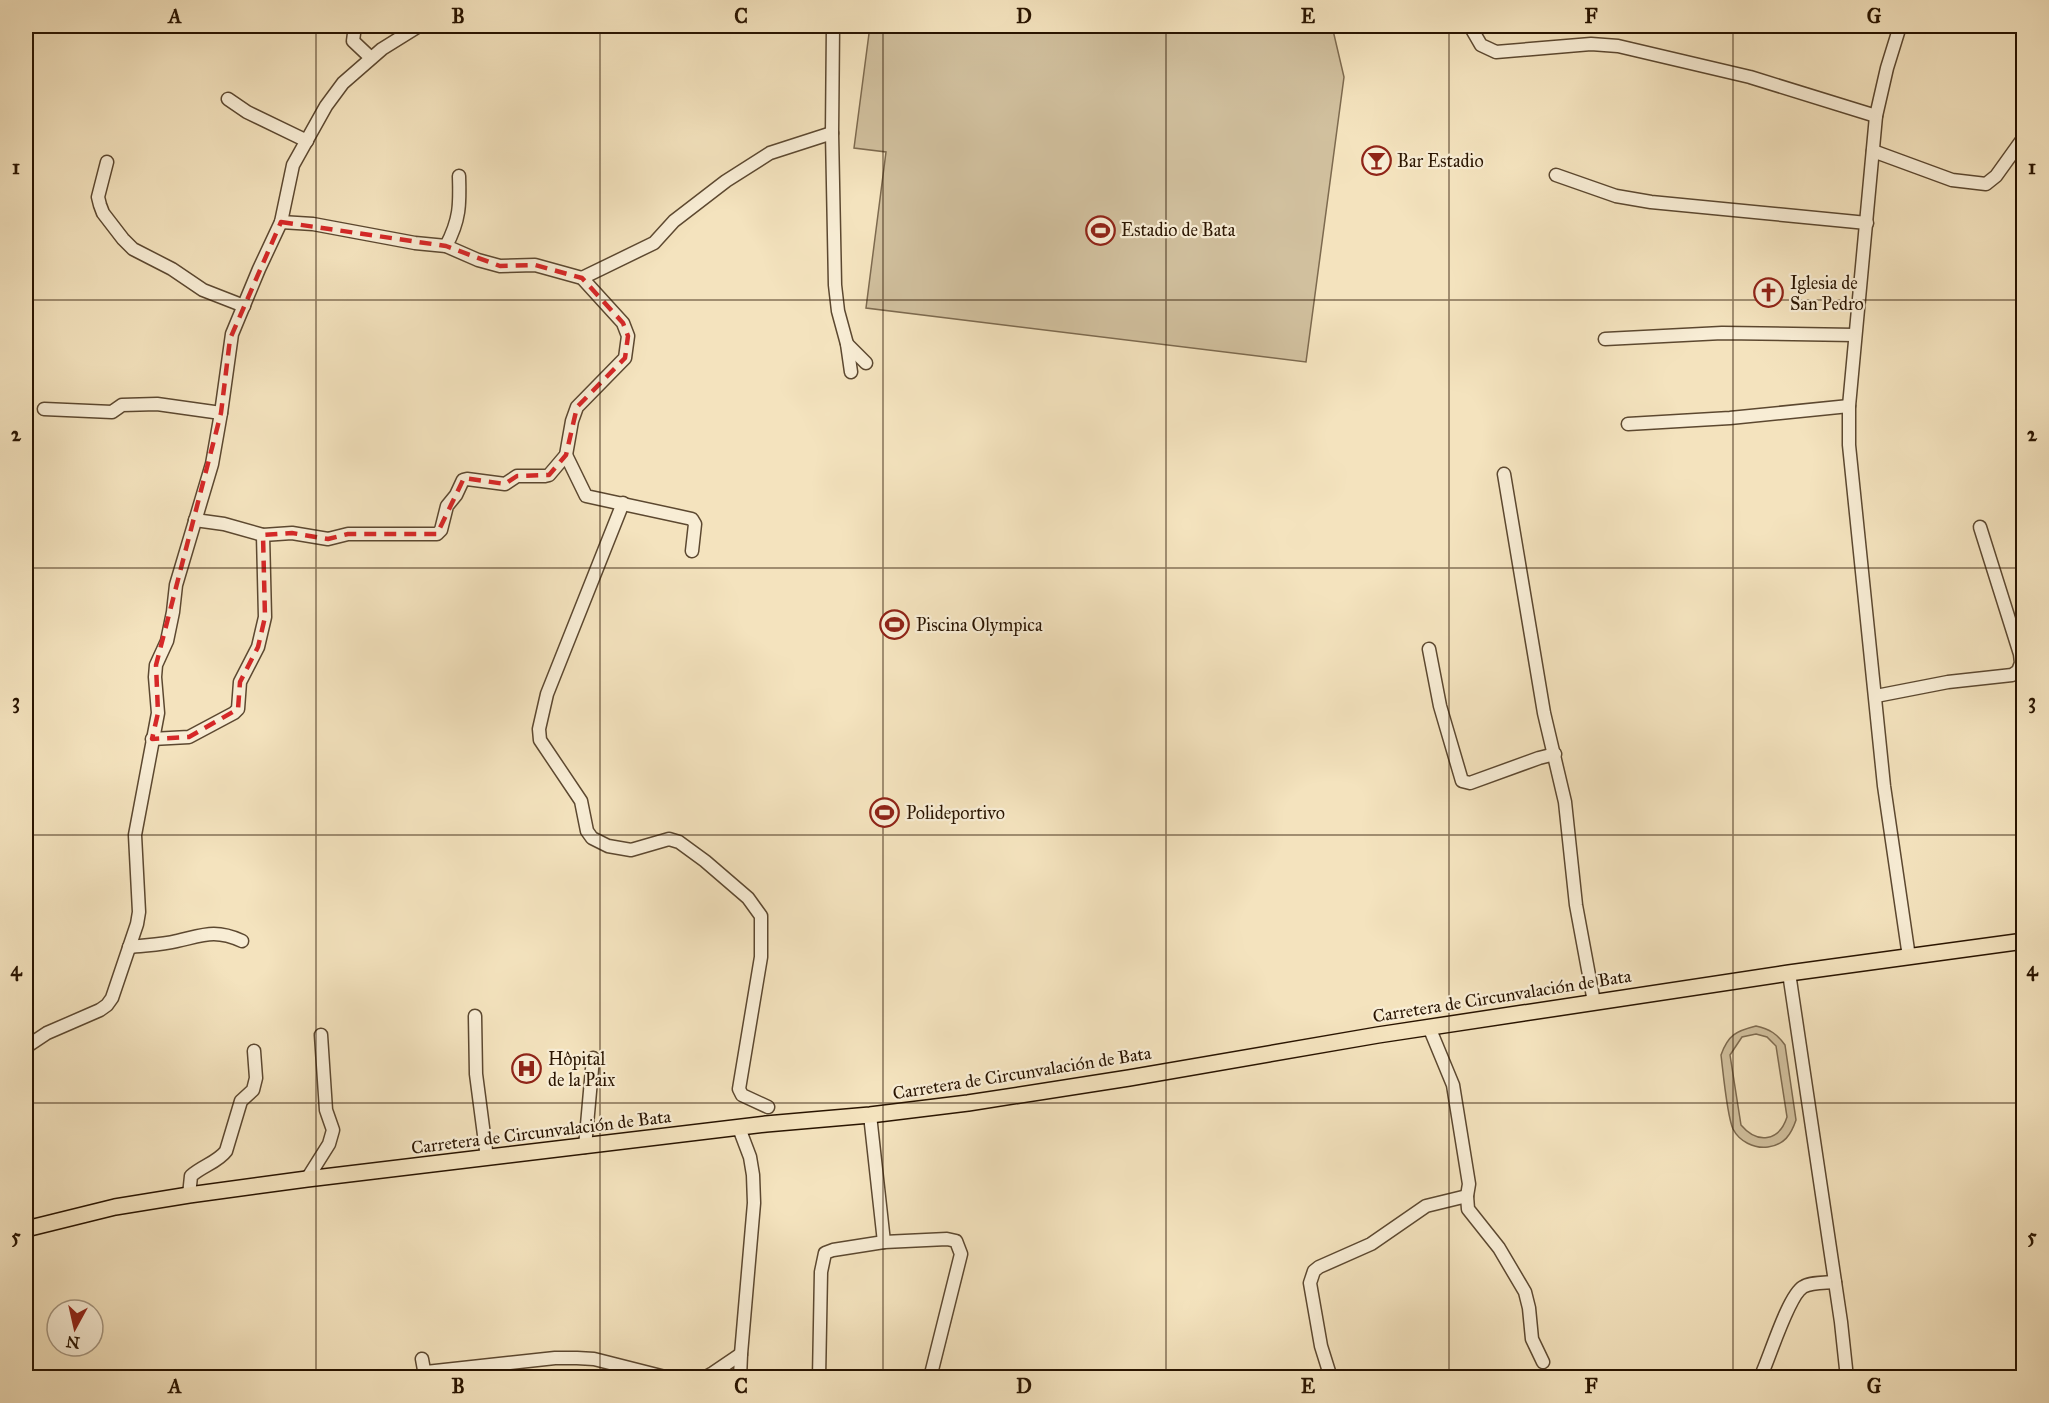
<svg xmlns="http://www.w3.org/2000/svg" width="2049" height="1403" font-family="'IM FELL Great Primer',serif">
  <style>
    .green { fill: #d1c09e; stroke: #7d6a4f; stroke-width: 1.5; fill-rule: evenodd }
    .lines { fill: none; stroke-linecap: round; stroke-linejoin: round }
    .minor-casing { stroke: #5c4830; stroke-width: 15 }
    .major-casing { stroke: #291400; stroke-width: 18 }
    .minor { stroke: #f8edd5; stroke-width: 12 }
    .major { stroke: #f4e3be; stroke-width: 15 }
    .marked { fill: none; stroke: #d62828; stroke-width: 4.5; stroke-dasharray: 12 8; stroke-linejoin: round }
    .grid { fill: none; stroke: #291400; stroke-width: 1.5; stroke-opacity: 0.55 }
    .labels { text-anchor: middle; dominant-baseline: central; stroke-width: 4.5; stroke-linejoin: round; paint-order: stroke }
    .poi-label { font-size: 18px; fill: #291400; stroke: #f8edd5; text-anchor: start }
    .street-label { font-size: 18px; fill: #291400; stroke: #f8edd5 }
    .neatline { fill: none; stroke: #291400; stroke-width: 2 }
    .grid-label { font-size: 20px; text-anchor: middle; font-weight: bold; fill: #291400 }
  </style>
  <rect width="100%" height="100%" fill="#f4e3be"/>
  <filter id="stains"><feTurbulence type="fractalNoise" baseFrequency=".00333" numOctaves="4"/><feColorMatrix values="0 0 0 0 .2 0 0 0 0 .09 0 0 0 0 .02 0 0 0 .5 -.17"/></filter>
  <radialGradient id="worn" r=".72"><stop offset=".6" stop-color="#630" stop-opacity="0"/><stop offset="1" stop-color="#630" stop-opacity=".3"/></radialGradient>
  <g class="green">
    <polygon points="870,26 1332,26 1344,77 1306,362 866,308 886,152 854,148"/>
    <path d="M1756 1026C1770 1029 1777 1034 1785 1045L1796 1120C1791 1135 1784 1145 1768 1147 1754 1149 1739 1141 1733 1129 1727 1116 1723 1071 1721 1055 1728 1035 1736 1031 1756 1026ZM1756 1034 1767 1037 1776 1046 1787 1117C1779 1142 1757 1144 1741 1125L1730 1055 1742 1037Z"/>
  </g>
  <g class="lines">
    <defs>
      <g id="minor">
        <polyline points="355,26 353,41 371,58"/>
        <polyline points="833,26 832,133 835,285 838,311 847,344 851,372"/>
        <polyline points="1470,26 1481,45 1496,52 1591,44 1618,46 1750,77 1876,116"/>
        <polyline points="1900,26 1887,68 1876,116 1849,406 1849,445 1884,786 1909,957"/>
        <polyline points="228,99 247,112 307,141"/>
        <polyline points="1873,151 1952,180 1986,184 1996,176 2024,137"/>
        <polyline points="107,162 98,197 100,205 103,213 123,239 133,249 172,269 203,290 244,306"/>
        <polyline points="1556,175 1616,196 1651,202 1867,223"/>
        <path d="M446 246C460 220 460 204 459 176"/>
        <polyline points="582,278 654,243 674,221 726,181 770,153 832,133"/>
        <polyline points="1605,339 1722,333 1855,335"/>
        <polyline points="847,344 866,363"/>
        <polyline points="44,409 112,412 122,405 157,404 221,413"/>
        <polyline points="1628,424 1730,418 1849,406"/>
        <polyline points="566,455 586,496 692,519 695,524 692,551"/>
        <polyline points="1504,474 1544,713 1565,802 1576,905 1594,1002"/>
        <polyline points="623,503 547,694 539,729 540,740 581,801 587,831 592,838 608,846 631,850 669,839 679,842 705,861 748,898 761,916 761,957 739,1089 742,1095 768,1107"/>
        <polyline points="195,520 224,524 263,535 292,533 328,539 348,534 437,534 441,530 447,506 456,495 463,480 467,479 505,484 517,476 545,476 549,475 566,455 572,421 577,407 625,358 628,336 623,323 582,278 535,265 500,266 478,260 446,246 415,243 313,224 281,222"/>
        <polyline points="1429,649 1440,706 1462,781 1470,783 1539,758 1555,754"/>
        <polyline points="1876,696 1948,682 2012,675 2018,671 2021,663 2020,654 1980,527"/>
        <polyline points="152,739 189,737 234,713 238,709 240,682 258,647 265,617 263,535"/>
        <path d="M129 947C145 945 162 945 177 941 204 935 215 929 242 941"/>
        <polyline points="1789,973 1841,1322 1847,1378"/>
        <polyline points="475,1016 476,1074 487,1158"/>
        <polyline points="1429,1027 1453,1085 1469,1184 1467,1196 1468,1209 1499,1248 1525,1292 1529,1308 1532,1339 1543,1362"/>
        <polyline points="26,1047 47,1033 100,1010 107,1005 112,998 137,924 139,912 135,835 158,713 155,677 156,665 167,641 173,612 176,585 212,464 221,413 232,334 259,269 281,222 293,165 326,106 343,83 382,49 419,26"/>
        <polyline points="870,1115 884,1242"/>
        <polyline points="739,1128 750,1157 753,1175 754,1203 741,1354 740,1378"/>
        <polyline points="585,1147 593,1058"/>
        <polyline points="307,1179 329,1144 333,1130 326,1110 321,1035"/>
        <path d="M189 1195 191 1176C202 1166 218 1162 226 1151L241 1101 253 1090 256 1078 254 1051"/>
        <polyline points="26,1216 29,1228"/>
        <polyline points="422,1359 424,1370 426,1372 555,1358 577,1358 594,1359 669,1378"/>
        <path d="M1763 1371C1771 1353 1789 1295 1803 1287 1811 1282 1825 1283 1835 1282"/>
        <polyline points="704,1378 713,1373 741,1354"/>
        <polyline points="819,1378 821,1272 825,1253 833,1250 884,1242 947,1239 956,1241 961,1254 930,1378"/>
        <polyline points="1331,1378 1321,1346 1310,1283 1314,1271 1319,1267 1371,1244 1426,1206 1467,1196"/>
      </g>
      <polyline id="major" points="26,1229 115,1207 189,1195 307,1179 766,1124 870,1115 968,1103 1129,1078 1378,1035 1789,973 2024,941"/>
    </defs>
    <use href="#minor" class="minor-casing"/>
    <use href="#major" class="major-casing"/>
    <use href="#minor" class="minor"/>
    <use href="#major" class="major"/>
  </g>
  <path class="marked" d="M281 222 446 246 500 266 535 265 582 278 623 323 628 336 625 358 577 407 566 455 549 475 517 476 505 484 464 478 437 534H348L328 539 292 533 263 535 265 617 258 647 240 682 238 709 189 737 152 739 158 713 156 665 221 413 230 339Z"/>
  <path class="grid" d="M316 26V1378M600 26V1378M883 26V1378M1166 26V1378M1449 26V1378M1733 26V1378M26 300H2024M26 568H2024M26 835H2024M26 1103H2024"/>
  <defs>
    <symbol id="bar-ring" viewBox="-11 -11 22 22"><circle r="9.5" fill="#f8edd5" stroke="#8f2418" stroke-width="1.5"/><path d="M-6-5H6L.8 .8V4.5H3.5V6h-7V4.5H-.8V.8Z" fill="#8f2418"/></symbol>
    <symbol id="stadium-ring" viewBox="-11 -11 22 22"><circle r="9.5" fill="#f8edd5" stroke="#8f2418" stroke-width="1.5"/><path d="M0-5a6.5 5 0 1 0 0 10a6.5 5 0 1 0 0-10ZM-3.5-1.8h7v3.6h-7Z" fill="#8f2418"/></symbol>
    <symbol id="church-ring" viewBox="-11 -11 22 22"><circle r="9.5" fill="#f8edd5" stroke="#8f2418" stroke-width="1.5"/><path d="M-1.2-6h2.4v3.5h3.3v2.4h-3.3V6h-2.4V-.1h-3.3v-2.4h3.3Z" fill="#8f2418"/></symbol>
    <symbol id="hospital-ring" viewBox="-11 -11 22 22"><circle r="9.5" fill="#f8edd5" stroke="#8f2418" stroke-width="1.5"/><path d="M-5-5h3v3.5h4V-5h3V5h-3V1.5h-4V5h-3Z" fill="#8f2418"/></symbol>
  </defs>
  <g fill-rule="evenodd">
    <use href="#bar-ring" x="1360" y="144" width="33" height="33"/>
    <use href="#stadium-ring" x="1084" y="214" width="33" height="33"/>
    <use href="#church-ring" x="1752" y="276" width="33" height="33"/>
    <use href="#stadium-ring" x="878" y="608" width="33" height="33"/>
    <use href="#stadium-ring" x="868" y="796" width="33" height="33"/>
    <use href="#hospital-ring" x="510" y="1052" width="33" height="33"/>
  </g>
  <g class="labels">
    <g class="poi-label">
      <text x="1397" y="161">Bar Estadio</text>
      <text x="1121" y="230">Estadio de Bata</text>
      <text x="1790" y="283">Iglesia de<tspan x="1790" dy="21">San Pedro</tspan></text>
      <text x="916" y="625">Piscina Olympica</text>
      <text x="906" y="813">Polideportivo</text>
      <text x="548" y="1059">Hôpital<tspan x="548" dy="21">de la Paix</tspan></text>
    </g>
    <g class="street-label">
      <text transform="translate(1502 996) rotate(-9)">Carretera de Circunvalación de Bata</text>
      <text transform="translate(1022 1073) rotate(-9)">Carretera de Circunvalación de Bata</text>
      <text transform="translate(541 1132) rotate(-7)">Carretera de Circunvalación de Bata</text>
    </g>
  </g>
  <rect width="2049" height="1403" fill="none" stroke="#f4e3be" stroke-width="66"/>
  <g transform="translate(75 1328) rotate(188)"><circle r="28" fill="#f8edd5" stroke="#a59680" stroke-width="1.5"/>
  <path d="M0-4.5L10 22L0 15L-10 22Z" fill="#8f2418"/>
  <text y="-9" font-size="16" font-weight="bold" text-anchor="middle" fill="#291400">N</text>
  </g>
  <rect x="33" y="33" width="1983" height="1337" class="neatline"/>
  <g class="grid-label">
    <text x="175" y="23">A</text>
    <text x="458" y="23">B</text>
    <text x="741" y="23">C</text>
    <text x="1024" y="23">D</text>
    <text x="1308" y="23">E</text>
    <text x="1591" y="23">F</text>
    <text x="1874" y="23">G</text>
    <text x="16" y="174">1</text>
    <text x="2032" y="174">1</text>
    <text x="16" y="441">2</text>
    <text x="2032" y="441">2</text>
    <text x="16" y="708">3</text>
    <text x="2032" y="708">3</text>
    <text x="16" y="976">4</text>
    <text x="2032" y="976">4</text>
    <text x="16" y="1243">5</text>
    <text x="2032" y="1243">5</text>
    <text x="175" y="1393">A</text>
    <text x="458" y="1393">B</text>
    <text x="741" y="1393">C</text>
    <text x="1024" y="1393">D</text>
    <text x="1308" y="1393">E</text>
    <text x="1591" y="1393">F</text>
    <text x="1874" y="1393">G</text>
  </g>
  <rect width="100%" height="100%" filter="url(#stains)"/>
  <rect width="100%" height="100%" fill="url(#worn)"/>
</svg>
